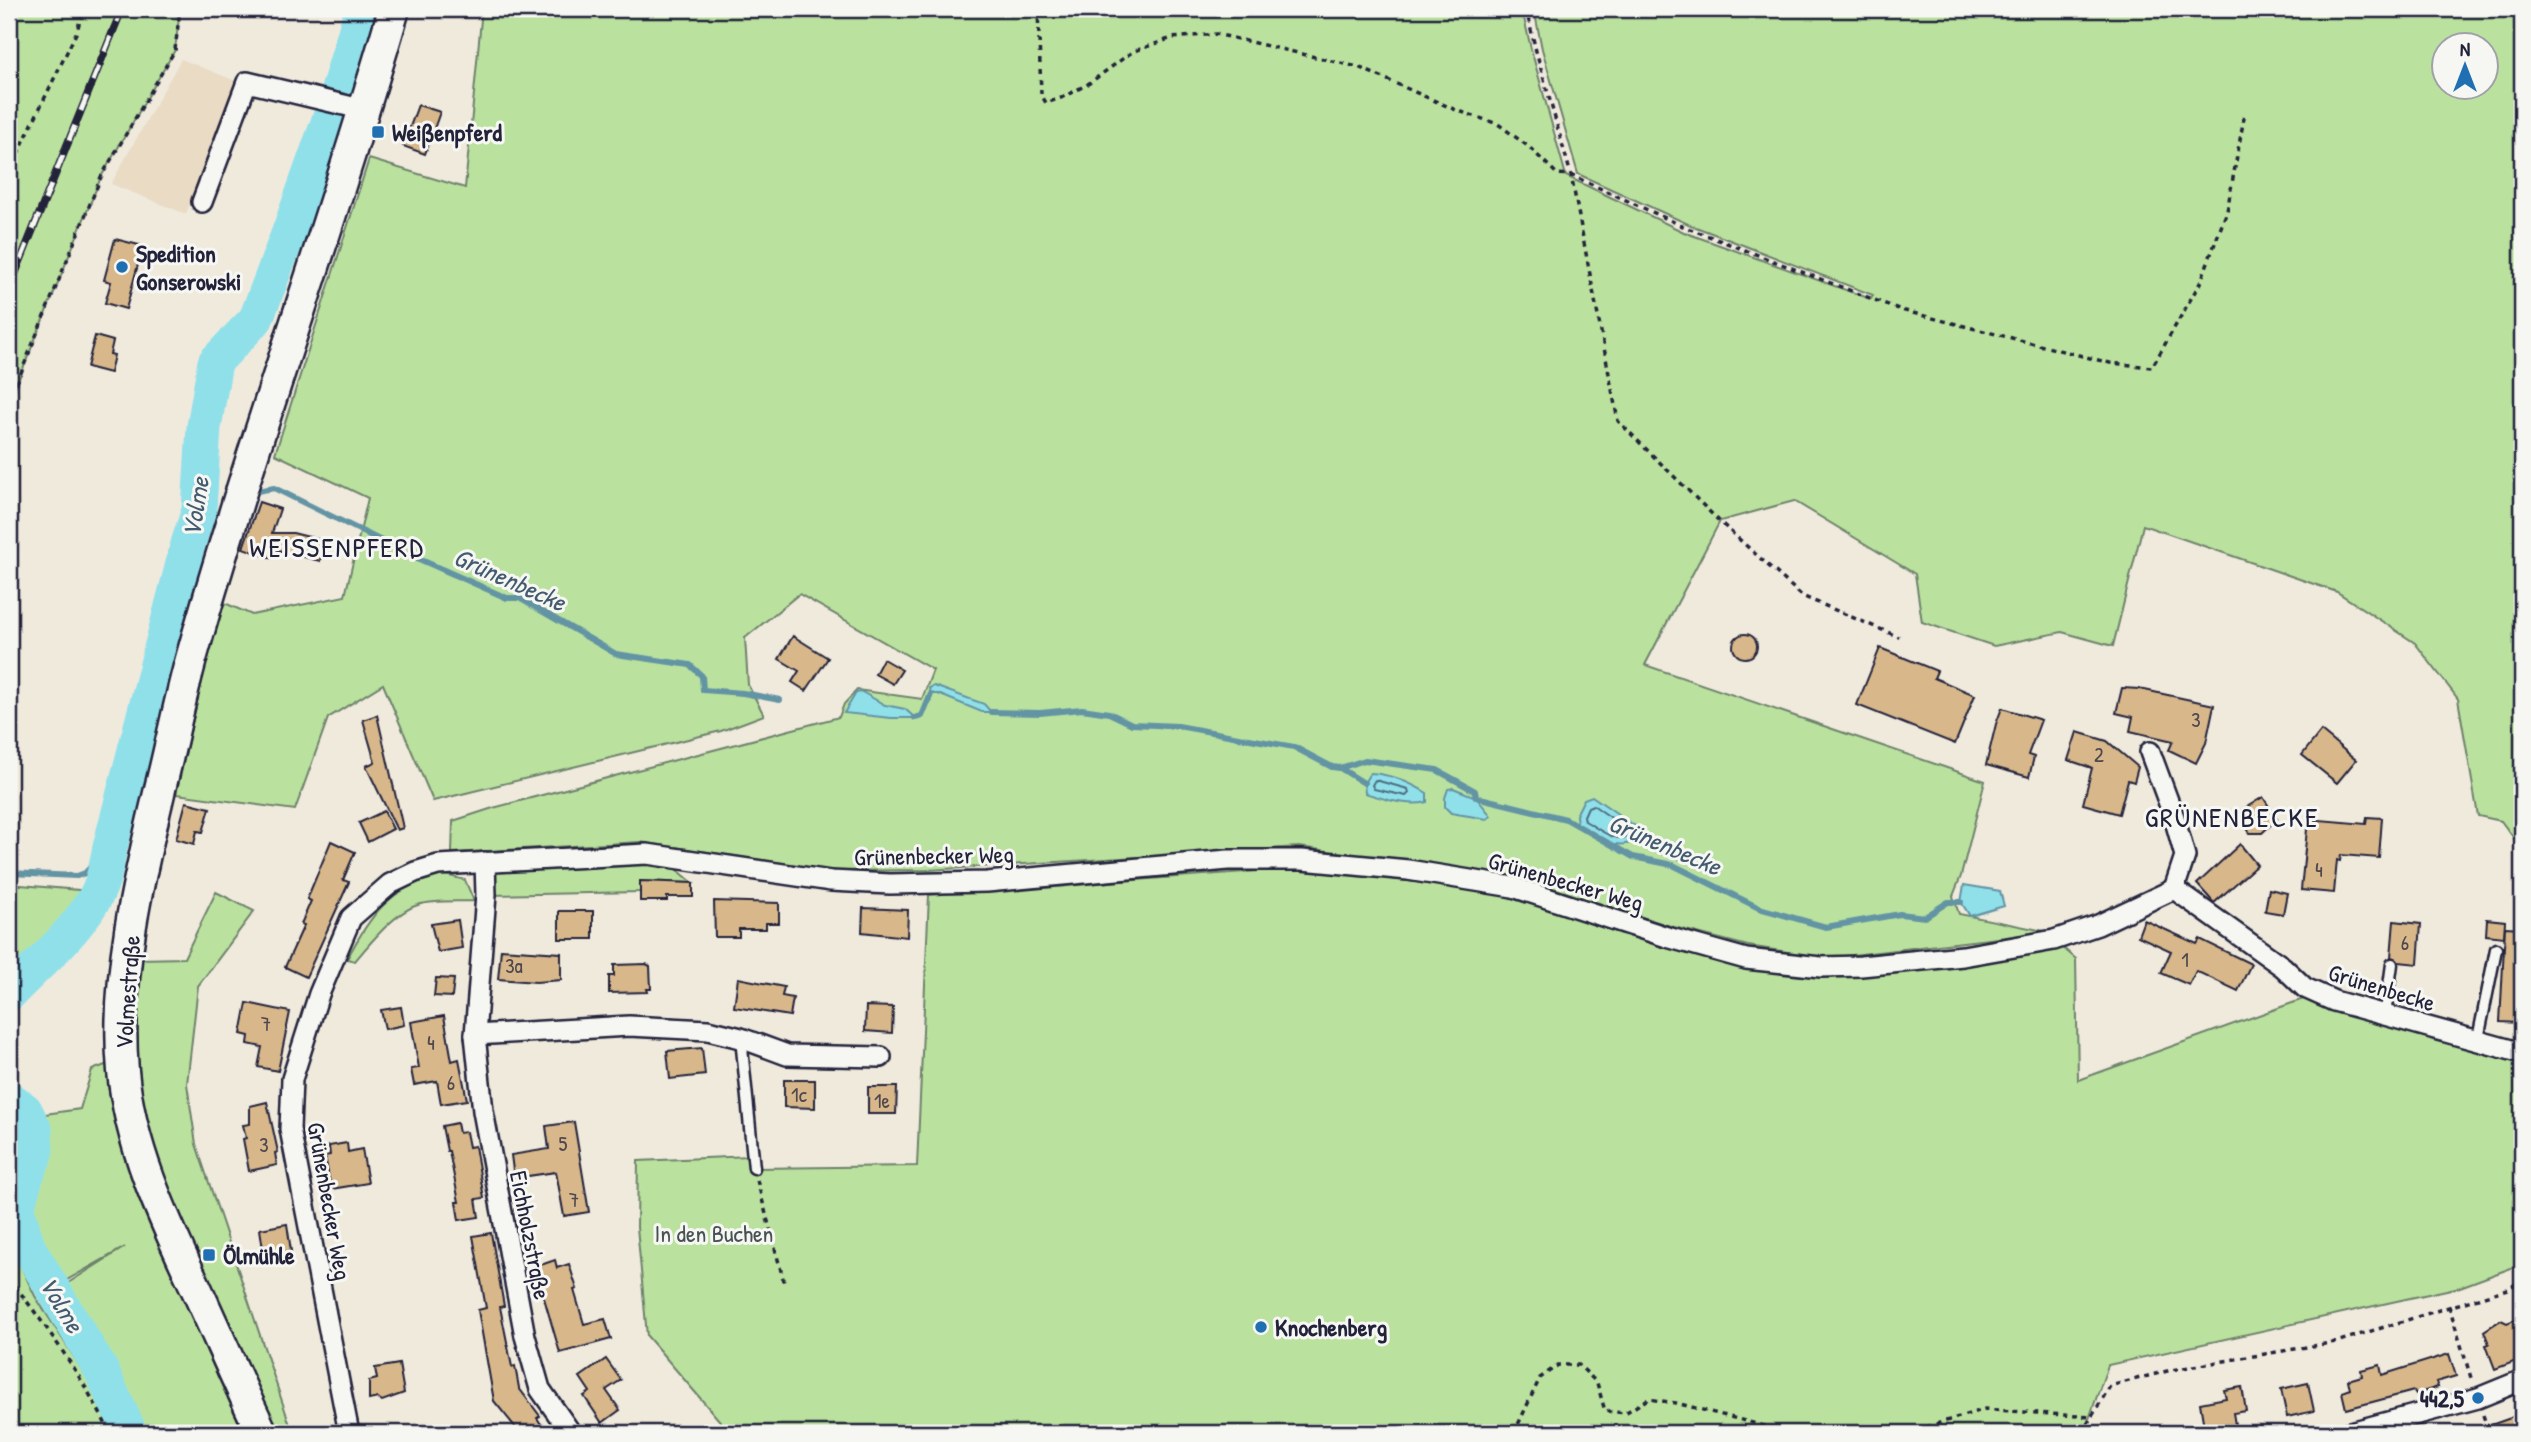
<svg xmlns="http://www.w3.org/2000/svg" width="2531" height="1442" font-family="'Patrick Hand',sans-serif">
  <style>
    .built { fill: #e9dbc4 }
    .green { fill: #bae29e; stroke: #6e826c; stroke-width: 2; fill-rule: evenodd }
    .water { fill: #90e0ea; stroke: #6494a4; stroke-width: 2 }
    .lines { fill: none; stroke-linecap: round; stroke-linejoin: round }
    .shore { stroke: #4e6e81; stroke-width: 2 }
    .stream { stroke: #6494a4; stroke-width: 6 }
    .river { stroke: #90e0ea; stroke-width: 35 }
    .building { fill: #d8b88b; stroke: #22223b; stroke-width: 2 }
    .lane-casing { stroke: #22223b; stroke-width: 15 }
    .street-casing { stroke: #22223b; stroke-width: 24 }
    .primary-casing { stroke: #22223b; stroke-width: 35 }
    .path { stroke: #22223b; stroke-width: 3.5; stroke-dasharray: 5 5; stroke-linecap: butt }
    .lane { stroke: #f6f6f2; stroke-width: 10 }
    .street { stroke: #f6f6f2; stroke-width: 19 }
    .primary { stroke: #f6f6f2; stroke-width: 30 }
    .rail-casing { stroke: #22223b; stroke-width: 8 }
    .rail { stroke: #f6f6f2; stroke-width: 5; stroke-dasharray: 16; stroke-linecap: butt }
    .poi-dot { fill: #1f6fb2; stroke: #f6f6f2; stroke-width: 2.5 }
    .labels { text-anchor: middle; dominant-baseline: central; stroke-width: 6; stroke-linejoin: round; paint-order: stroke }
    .number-label { font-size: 21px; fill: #50484f }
    .poi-label { font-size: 24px; font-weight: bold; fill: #22223b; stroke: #f6f6f2; text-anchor: start }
    .street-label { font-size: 24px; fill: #22223b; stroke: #f6f6f2 }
    .park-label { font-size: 24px; fill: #485254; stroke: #f6f6f2 }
    .water-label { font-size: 26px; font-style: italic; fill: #435b70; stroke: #f6f6f2 }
    .quarter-label { font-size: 28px; letter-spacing: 2px; fill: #22223b; stroke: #f6f6f2 }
  </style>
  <rect width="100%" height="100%" fill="#f0eadd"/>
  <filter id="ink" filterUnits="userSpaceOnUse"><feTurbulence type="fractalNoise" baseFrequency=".0143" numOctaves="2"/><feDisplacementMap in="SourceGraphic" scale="14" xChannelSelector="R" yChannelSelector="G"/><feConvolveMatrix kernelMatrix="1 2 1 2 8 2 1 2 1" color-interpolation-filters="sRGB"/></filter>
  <g filter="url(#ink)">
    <polygon class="built" points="181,59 236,81 186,214 111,184"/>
    <g class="green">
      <polygon points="9,9 180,9 175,50 101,177 9,403"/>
      <path d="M482 9H1522L1531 49 1566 176 1686 233 1871 299 1873 295 1688 224 1578 174 1542 49 1534 9H2522V849L2501 821 2478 816 2458 699 2415 643 2337 592 2143 525 2113 646 2062 632 1994 646 1922 622 1915 574 1794 501 1720 521 1645 665 1985 781 1961 876 1953 896 1959 914 2049 932 1827 958 1748 946 1670 926 1516 877 1299 847 928 870 834 871 640 842 452 853 453 821 493 808 839 717 844 704 857 690 922 699 933 670 799 594 745 638 748 685 764 715 721 731 433 801 383 684 328 718 295 810 176 794 220 601 252 615 345 596 368 498 275 454 369 159 465 188ZM2444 46H2486V88H2444Z"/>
      <polygon points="647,854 673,866 693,883 641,881 640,892 486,895 485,868"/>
      <polygon points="1300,868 1508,893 1691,954 1826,977 1951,967 2062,947 2076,959 2078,1080 2309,997 2522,1064 2522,1264 2460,1287 2108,1365 2084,1433 730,1433 647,1336 637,1227 638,1161 750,1156 754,1168 917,1166 929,895"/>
      <path d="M442 874 465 880 474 901C458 902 432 900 418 905 395 912 370 943 355 961L347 959C371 913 390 888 442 874Z"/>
      <path d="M9 884 90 891C72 948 57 967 9 1002Z"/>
      <polygon points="216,892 254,911 198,986 187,1084 196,1144 292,1431 338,1427 339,1433 278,1433 239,1353 156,1157 141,1090 135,1024 139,959 184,958"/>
      <polygon points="108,1064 111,1097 119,1134 248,1433 139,1433 68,1283 125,1247 44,1293 20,1244 24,1210 34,1178 36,1154 9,1170 9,1109 17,1118 80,1109 92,1070"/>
      <polygon points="9,1241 35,1296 101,1399 119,1433 9,1433"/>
    </g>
    <g class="water">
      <polygon points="934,686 984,704 991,712 982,712 938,694 931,694 929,688"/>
      <polygon points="862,692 885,705 905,709 915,718 891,718 844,713 856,693"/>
      <path d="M1370 773C1391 774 1409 782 1427 793V802C1408 807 1384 799 1365 793L1364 783Z"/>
      <polygon points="1453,788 1476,797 1491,816 1487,819 1451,813 1445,807 1445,798 1448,789"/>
      <path d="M1592 796 1635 826 1638 830V840C1613 852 1599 838 1577 825L1576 815 1584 799Z"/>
      <polygon points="1653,842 1677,849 1682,854 1679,859 1653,851 1650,844"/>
      <polygon points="1964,885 2000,891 2004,906 1970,916 1961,902"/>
    </g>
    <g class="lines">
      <g class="shore">
        <polygon points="1375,780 1408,789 1409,793 1406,796 1374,789 1372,785"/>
        <path d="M1593 805 1630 831V836C1614 843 1599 829 1585 821L1584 816 1588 807Z"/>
      </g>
      <g class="stream">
        <polyline points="200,465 210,466"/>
        <polyline points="257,491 274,488 410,555 507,598 519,598 616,654 690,665 702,676 703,690 743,693 780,700"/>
        <polyline points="991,712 1040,713 1082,709 1109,713 1132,724 1178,726 1294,747 1332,767 1340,768 1365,760 1437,770 1475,791 1476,797 1566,819 1633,857 1673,865 1759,908 1826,927 1900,914 1925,917 1948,902 1961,902"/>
        <polyline points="915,718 922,716 931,694"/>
        <polyline points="1340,768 1364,783"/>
        <polyline points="9,873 77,876 85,873 110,847"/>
      </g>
      <g class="river">
        <path d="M9 994C36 966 70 938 91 904 103 887 106 867 110 847L188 544 199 510 204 427 215 362 256 319 289 232 331 114 362 9"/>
        <polyline points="9,1098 25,1110 35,1130 36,1153 26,1177 17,1208 28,1247 101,1370 130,1433"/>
      </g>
    </g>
    <g class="building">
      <polygon points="418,105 440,112 425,154 403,146"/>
      <polygon points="115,239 143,246 126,309 105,303 111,282 104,280"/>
      <polygon points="95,336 113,341 110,354 114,355 110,373 87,367"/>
      <polygon points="259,502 280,509 272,533 293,533 325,541 320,561 274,549 271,558 243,548"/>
      <circle cx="1745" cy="646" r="12"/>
      <polygon points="793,636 828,658 806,691 792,682 799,671 779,659"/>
      <polygon points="1880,648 1937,671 1934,678 1975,695 1955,744 1857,705"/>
      <polygon points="883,659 902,670 893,684 875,674"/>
      <polygon points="2122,688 2140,689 2214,705 2206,743 2196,763 2169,750 2173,741 2130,731 2133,717 2116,713"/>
      <polygon points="2002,708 2041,720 2028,755 2034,757 2029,777 1986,765 1996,724"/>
      <polygon points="377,715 403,828 397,830 366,766 375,762 363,720"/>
      <polygon points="2321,731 2356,760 2337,783 2302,755"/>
      <polygon points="2077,732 2107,741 2138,767 2134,782 2128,780 2119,814 2083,804 2092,768 2068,760"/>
      <polygon points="2263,797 2277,819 2262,833 2250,833 2237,813"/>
      <polygon points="186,802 210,808 203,832 197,831 194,844 176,839"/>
      <polygon points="384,811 393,829 368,842 359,823"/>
      <polygon points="2367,817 2382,818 2379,858 2341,855 2340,861 2337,860 2334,893 2301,890 2308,819 2366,824"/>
      <polygon points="331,841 355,852 343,880 349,882 306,977 285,967 304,925 301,924 311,901 307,899"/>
      <polygon points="2240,844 2257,865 2214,903 2197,884"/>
      <polygon points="640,881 693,883 693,897 667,897 667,901 640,901"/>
      <polygon points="2269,889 2287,893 2283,914 2265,911"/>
      <polygon points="714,901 779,903 779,923 766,923 766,929 739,929 739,937 715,937"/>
      <polygon points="863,908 908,910 907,937 862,932"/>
      <rect x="559" y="911" width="34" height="28"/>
      <polygon points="2487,919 2505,921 2504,937 2486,935"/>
      <polygon points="458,920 462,948 438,952 431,924"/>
      <polygon points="2144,920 2197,944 2200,939 2251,964 2238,991 2196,971 2189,985 2161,973 2171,951 2138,936"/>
      <polygon points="2394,921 2421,924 2418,964 2399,962 2391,957"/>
      <polygon points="2505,927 2522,928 2522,995 2519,1023 2500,1022"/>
      <polygon points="501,949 561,953 561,980 536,982 498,979"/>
      <polygon points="646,964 650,966 651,989 647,989 648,992 609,993 609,976 614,976 614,965"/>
      <polygon points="436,978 454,979 452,997 434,996"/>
      <polygon points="738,978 784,987 782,996 793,998 790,1016 734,1007"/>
      <polygon points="247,1003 290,1012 278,1071 258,1067 262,1047 248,1044 249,1036 241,1034"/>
      <polygon points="866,1006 893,1007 892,1033 865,1031"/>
      <polygon points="401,1007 404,1025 385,1029 381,1010"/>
      <polygon points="444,1016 452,1061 459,1059 467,1100 441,1104 437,1081 414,1085 411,1069 419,1068 411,1022"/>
      <polygon points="702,1048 705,1075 670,1079 667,1051"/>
      <polygon points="784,1080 815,1080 815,1108 784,1107"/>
      <polygon points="868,1087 897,1087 896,1114 868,1114"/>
      <polygon points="267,1102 278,1152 275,1153 277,1165 249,1171 243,1139 246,1138 243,1125 250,1124 250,1106"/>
      <polygon points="574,1122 589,1212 564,1216 556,1172 514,1178 511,1155 549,1149 546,1126"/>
      <polygon points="457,1123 459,1133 466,1132 469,1147 475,1146 484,1198 476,1199 479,1217 459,1220 456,1202 459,1202 449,1151 447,1151 442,1126"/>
      <polygon points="347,1143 348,1152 362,1149 368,1183 331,1189 325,1156 330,1155 329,1146"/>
      <polygon points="287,1224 291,1251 264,1256 260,1229"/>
      <polygon points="491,1233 504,1306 500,1307 512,1367 515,1366 519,1388 540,1416 537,1418 547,1433 520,1433 494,1401 478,1310 486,1308 473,1236"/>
      <polygon points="555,1260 557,1268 569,1264 577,1289 574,1290 584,1324 605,1319 611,1339 560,1353 535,1267"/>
      <polygon points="2519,1318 2522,1328 2522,1355 2517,1356 2519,1360 2495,1369 2486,1345 2489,1344 2484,1331 2501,1320 2507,1323"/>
      <polygon points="2449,1354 2456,1376 2436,1382 2438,1387 2416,1394 2414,1391 2346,1409 2342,1392 2350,1389 2348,1380 2362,1376 2361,1370 2380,1365 2382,1375"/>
      <polygon points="606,1359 621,1380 606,1390 620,1410 602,1423 584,1396 590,1392 580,1377"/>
      <polygon points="399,1364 404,1393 382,1401 378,1398 369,1400 369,1381 377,1379 375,1368"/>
      <polygon points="2308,1383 2314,1411 2287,1417 2281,1389"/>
      <polygon points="2242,1387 2246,1411 2233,1413 2236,1430 2205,1433 2200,1403 2226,1398 2224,1390"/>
      <polygon points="2522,1414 2522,1433 2474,1433 2474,1431"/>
    </g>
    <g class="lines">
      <defs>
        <g id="lane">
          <polyline points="2385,1015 2392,964"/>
          <polyline points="741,1038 754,1168"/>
          <polyline points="2478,1039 2496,949"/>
        </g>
        <g id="street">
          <polyline points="202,202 247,82 365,110"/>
          <polyline points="2150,752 2174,817 2185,856 2174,889"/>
          <polyline points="485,862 486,895 475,1035 483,1111 525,1336 540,1389 571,1433"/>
          <polyline points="475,1035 629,1026 708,1030 741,1038 787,1055 881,1057"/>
          <polyline points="349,1433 290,1129 292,1079 319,994 351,918 390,884 415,872 438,865 647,854 831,881 890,884 987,882 1228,860 1302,860 1408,870 1513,887 1667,937 1746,959 1821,967 1861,966 1963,956 2054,940 2098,925 2174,889 2283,967 2305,988 2334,1001 2522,1053"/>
          <polyline points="2347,1433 2478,1398 2522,1380"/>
        </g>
        <path id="primary" d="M262 1433C240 1386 219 1338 197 1290 165 1221 130 1148 123 1071 114 972 142 865 165 768 174 730 182 690 193 652 254 436 332 225 394 9"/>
      </defs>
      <use href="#lane" class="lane-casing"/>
      <use href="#street" class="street-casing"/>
      <use href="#primary" class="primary-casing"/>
      <g class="path">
        <polyline points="1038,9 1041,94 1046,103 1061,98 1088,84 1132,52 1172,38 1216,34 1358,67 1456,110 1498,124 1529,147 1557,174 1571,175 1685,227 1901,310 2110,363 2152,367 2201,281 2227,211 2245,112"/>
        <polyline points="1526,9 1536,51 1571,175 1618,421 1720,522 1802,596 1899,637"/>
        <polyline points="9,172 77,31 83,9"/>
        <polyline points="9,402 101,177 175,50 180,9"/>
        <polyline points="757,1180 785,1286"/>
        <path d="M9 1278C47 1327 83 1377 110 1433"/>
        <polyline points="2449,1306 2472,1381"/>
        <polyline points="2483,1415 2489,1433"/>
        <polyline points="1514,1433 1540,1378 1558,1365 1579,1365 1597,1383 1605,1411 1625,1413 1648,1399 1676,1403 1772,1428 1785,1433"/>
        <polyline points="1907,1433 1985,1409 2091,1417"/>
        <polyline points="2082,1433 2110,1386 2171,1370 2336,1342 2507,1289 2522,1281"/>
      </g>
      <use href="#lane" class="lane"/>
      <use href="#street" class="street"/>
      <use href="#primary" class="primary"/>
      <defs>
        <polyline id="rail" points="9,289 122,9"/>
      </defs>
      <use href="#rail" class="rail-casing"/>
      <use href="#rail" class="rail"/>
    </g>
  </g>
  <g class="poi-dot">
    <rect x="371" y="125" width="14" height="14" rx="3.5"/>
    <circle cx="122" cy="267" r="7"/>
    <rect x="202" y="1248" width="14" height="14" rx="3.5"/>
    <circle cx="1261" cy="1327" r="7"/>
    <circle cx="2478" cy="1398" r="7"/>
  </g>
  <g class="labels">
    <g class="number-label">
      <text x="2196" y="719">3</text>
      <text x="2099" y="754">2</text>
      <text x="2319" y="869">4</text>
      <text x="2405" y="942">6</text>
      <text x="2185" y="959">1</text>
      <text x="514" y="965">3a</text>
      <text x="266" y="1023">7</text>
      <text x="431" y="1042">4</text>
      <text x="451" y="1082">6</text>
      <text x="799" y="1094">1c</text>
      <text x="882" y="1100">1e</text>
      <text x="563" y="1143">5</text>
      <text x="264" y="1144">3</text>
      <text x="574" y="1199">7</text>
    </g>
    <g class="poi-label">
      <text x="392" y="132">Weißenpferd</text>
      <text x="136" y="253">Spedition<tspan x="136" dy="28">Gonserowski</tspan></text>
      <text x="223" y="1255">Ölmühle</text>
      <text x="1275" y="1327">Knochenberg</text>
      <text x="2464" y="1398" text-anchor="end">442,5</text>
    </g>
    <g class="street-label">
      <text transform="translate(934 855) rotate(-1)">Grünenbecker Weg</text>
      <text transform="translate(1566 881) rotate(16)">Grünenbecker Weg</text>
      <text transform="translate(2382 987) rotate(17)">Grünenbecke</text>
      <text transform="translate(127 992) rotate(-86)">Volmestraße</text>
      <text transform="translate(330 1201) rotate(80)">Grünenbecker Weg</text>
      <text transform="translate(531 1235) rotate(79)">Eichholzstraße</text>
    </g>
    <g class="park-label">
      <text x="714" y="1233">In den Buchen</text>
    </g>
    <g class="water-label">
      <text transform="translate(195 507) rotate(-81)">Volme</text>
      <text transform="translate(510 579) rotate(24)">Grünenbecke</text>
      <text transform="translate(1665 844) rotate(23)">Grünenbecke</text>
      <text transform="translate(62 1304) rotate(59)">Volme</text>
    </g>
    <g class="quarter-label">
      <text x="337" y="547">WEISSENPFERD</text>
      <text x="2232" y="817">GRÜNENBECKE</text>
    </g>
  </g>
  <rect width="2531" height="1442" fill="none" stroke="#f6f6f2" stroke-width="35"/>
  <rect x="18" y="18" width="2496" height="1407" fill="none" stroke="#22223b" stroke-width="2.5" filter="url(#ink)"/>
  <g transform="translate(2465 66)"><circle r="33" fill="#f6f6f2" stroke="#a1a1a9" stroke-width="2"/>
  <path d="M0-5L12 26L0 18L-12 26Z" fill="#1f6fb2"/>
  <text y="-10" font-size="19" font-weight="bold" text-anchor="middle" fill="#22223b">N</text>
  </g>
</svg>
